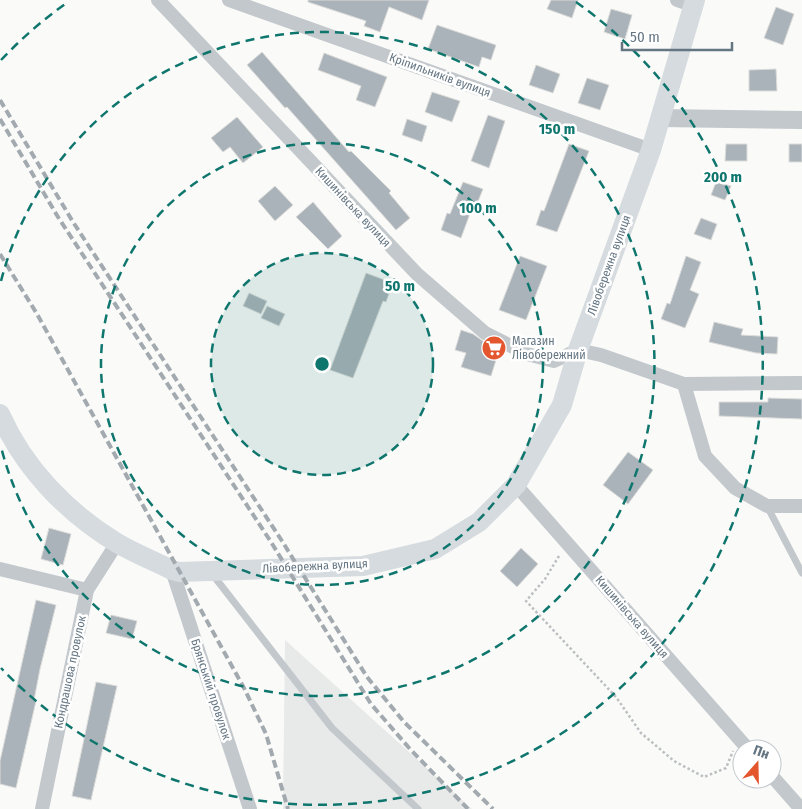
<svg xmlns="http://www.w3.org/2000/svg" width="802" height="809" font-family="'Fira Sans Condensed',sans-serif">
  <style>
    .built { fill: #e8e9e9 }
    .building { fill: #aab3b9; stroke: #dcdcda }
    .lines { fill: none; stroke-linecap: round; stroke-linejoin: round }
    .path { stroke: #bbbfc2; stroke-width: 2.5; stroke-dasharray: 2.5 2.5; stroke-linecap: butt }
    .service { stroke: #c3c8cc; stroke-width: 7 }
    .minor { stroke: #c3c8cc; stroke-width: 14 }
    .tertiary { stroke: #c3c8cc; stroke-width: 18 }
    .secondary { stroke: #d6dbdf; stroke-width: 20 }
    .rail { stroke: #a2aab0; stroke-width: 4; stroke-dasharray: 8 4; stroke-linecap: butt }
    .ring { fill: none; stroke: #0f766e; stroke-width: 2.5; stroke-dasharray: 9 6 }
    .labels { text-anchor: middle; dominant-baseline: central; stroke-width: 5; stroke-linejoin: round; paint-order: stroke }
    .street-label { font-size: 12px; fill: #657683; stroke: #fff }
    .poi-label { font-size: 12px; fill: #657683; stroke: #fff; text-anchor: start }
    .centre { fill: #0f766e; stroke: #fff; stroke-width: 2.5 }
    .ring-label { font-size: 15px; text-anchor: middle; font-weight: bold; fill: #0f766e; stroke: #fff; stroke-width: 5; stroke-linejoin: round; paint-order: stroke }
  </style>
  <rect width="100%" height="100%" fill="#fafaf8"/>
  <polygon class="built" points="285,640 472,809 283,809"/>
  <g class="building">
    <polygon points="308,0 429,0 422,20 389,7 380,32 364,26 366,21 308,2"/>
    <polygon points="551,0 578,0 572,18 547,9"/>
    <polygon points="776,7 794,14 783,45 764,38"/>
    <polygon points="611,9 632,15 625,39 604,32"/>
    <polygon points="437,25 496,45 491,60 482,57 479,67 428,49"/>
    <polygon points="262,52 349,152 351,151 391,191 389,193 410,218 396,230 287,107 285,108 247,65"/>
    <polygon points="324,53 387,77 375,107 356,100 361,86 318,70"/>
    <polygon points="536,65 560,74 553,93 529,85"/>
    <polygon points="776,69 777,91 749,91 749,70"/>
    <polygon points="587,78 609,85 600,110 578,103"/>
    <polygon points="432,92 460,101 452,122 425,112"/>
    <polygon points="488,115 505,121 489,168 471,161"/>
    <polygon points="237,117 263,147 243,163 230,147 223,152 211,138"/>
    <polygon points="407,119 427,126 422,142 402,135"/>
    <polygon points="569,144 589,151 557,232 536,225 541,210 544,211"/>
    <polygon points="726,144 747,144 747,161 725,161"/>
    <rect x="789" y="144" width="13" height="18"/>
    <polygon points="463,182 483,189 477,204 474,203 461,238 441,230 447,213 450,214"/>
    <polygon points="716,182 731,186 725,200 711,195"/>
    <polygon points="275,186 293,205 275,221 258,201"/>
    <polygon points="313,202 342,236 328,249 296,217"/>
    <polygon points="701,218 717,224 711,240 694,234"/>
    <polygon points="520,256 547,266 526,320 499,310"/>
    <polygon points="686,256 701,262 690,290 699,294 685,328 661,319 667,303 670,304"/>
    <polygon points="366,273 393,283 386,302 383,301 353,378 330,370"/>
    <polygon points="249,293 267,301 261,314 243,306"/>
    <polygon points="267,306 285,314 279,326 261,318"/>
    <polygon points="714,322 743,329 741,335 778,337 777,354 756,353 709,342"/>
    <polygon points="461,330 473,334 487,344 485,353 497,357 491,376 461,367 466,353 455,350"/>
    <polygon points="768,398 802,399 802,419 719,416 719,402 768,402"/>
    <polygon points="628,452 653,470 628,504 603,485"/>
    <polygon points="49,528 71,534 63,565 41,559"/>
    <polygon points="521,548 538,564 517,587 500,571"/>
    <polygon points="36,600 56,605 40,669 34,700 36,701 16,788 0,784 0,761"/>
    <polygon points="111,615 137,621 132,639 106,633"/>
    <polygon points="96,682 117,686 91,800 72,796"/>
  </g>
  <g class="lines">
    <polyline class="path" points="559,556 545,579 526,601 616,697 641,733 674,761 704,777 726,768 733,751"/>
    <g class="service">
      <polyline points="767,506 802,573"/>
      <polyline points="213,575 332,728 418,809"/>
    </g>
    <g class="minor">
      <polyline points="158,0 417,274 485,333 527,354 554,361 578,350 601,355 684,384 802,383"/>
      <polyline points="229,0 651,150"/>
      <polyline points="677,0 694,6"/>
      <polyline points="684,384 705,456 735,488 767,506 802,506"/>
      <polyline points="516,485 748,749"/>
      <polyline points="0,569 87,590"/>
      <polyline points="172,570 250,809"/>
      <polyline points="772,776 801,809"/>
      <polyline points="42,809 87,590 117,543"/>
    </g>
    <polyline class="tertiary" points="660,118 802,120"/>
    <path class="secondary" d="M0 414C24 468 66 512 117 543 134 553 154 561 172 570L179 572 363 566 435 549 479 522 516 485 562 405 578 350 651 150 695 0"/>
    <g class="rail">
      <polyline points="0,100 73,222 282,541 367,677 404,722 493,809"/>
      <polyline points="0,119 58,217 271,542 371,704 410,749 468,809"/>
      <polyline points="0,254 37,314 244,688 266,734 288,809"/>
    </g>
  </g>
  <circle cx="322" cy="364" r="111" fill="#0f766e" fill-opacity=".12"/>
  <g class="ring">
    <circle cx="322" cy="364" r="111"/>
    <circle cx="322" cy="364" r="221"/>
    <path d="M1 281A332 332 0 1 1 1 447"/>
    <path d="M1 60A442 442 0 0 1 68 2M576 2A442 442 0 1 1 1 668"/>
  </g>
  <defs>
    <symbol id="supermarket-disc" viewBox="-11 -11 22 22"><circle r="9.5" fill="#e4572e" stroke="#fff"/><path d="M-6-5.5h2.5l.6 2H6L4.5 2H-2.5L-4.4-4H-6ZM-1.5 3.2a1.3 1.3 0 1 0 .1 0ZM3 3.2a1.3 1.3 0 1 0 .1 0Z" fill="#fff"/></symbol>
  </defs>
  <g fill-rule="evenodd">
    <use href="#supermarket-disc" x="480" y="334" width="28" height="28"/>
  </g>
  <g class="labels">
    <g class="street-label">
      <text transform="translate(440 75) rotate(20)">Кріпильників вулиця</text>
      <text transform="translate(353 207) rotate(47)">Кишинівська вулиця</text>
      <text transform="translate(609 265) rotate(-70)">Лівобережна вулиця</text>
      <text transform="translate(315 566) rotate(-3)">Лівобережна вулиця</text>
      <text transform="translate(632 617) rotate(49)">Кишинівська вулиця</text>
      <text transform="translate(70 672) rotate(-78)">Кондрашова провулок</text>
      <text transform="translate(211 689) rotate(72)">Брянський провулок</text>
    </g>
    <g class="poi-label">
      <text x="512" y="341">Магазин<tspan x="512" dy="14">Лівобережний</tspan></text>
    </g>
  </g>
  <circle cx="322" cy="364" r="8" class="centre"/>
  <g class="ring-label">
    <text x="557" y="134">150 m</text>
    <text x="723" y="182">200 m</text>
    <text x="478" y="213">100 m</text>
    <text x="400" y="291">50 m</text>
  </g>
  <g transform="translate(757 764) rotate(20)"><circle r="24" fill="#ffffff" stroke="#c1c8cd"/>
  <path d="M0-4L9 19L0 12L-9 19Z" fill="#e4572e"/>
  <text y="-8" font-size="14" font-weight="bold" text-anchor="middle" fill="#657683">Пн</text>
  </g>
  <path d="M622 42v8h110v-8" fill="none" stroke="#657683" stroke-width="2.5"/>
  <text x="630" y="42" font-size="15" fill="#657683" stroke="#ffffff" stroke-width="4" paint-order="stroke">50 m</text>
</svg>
